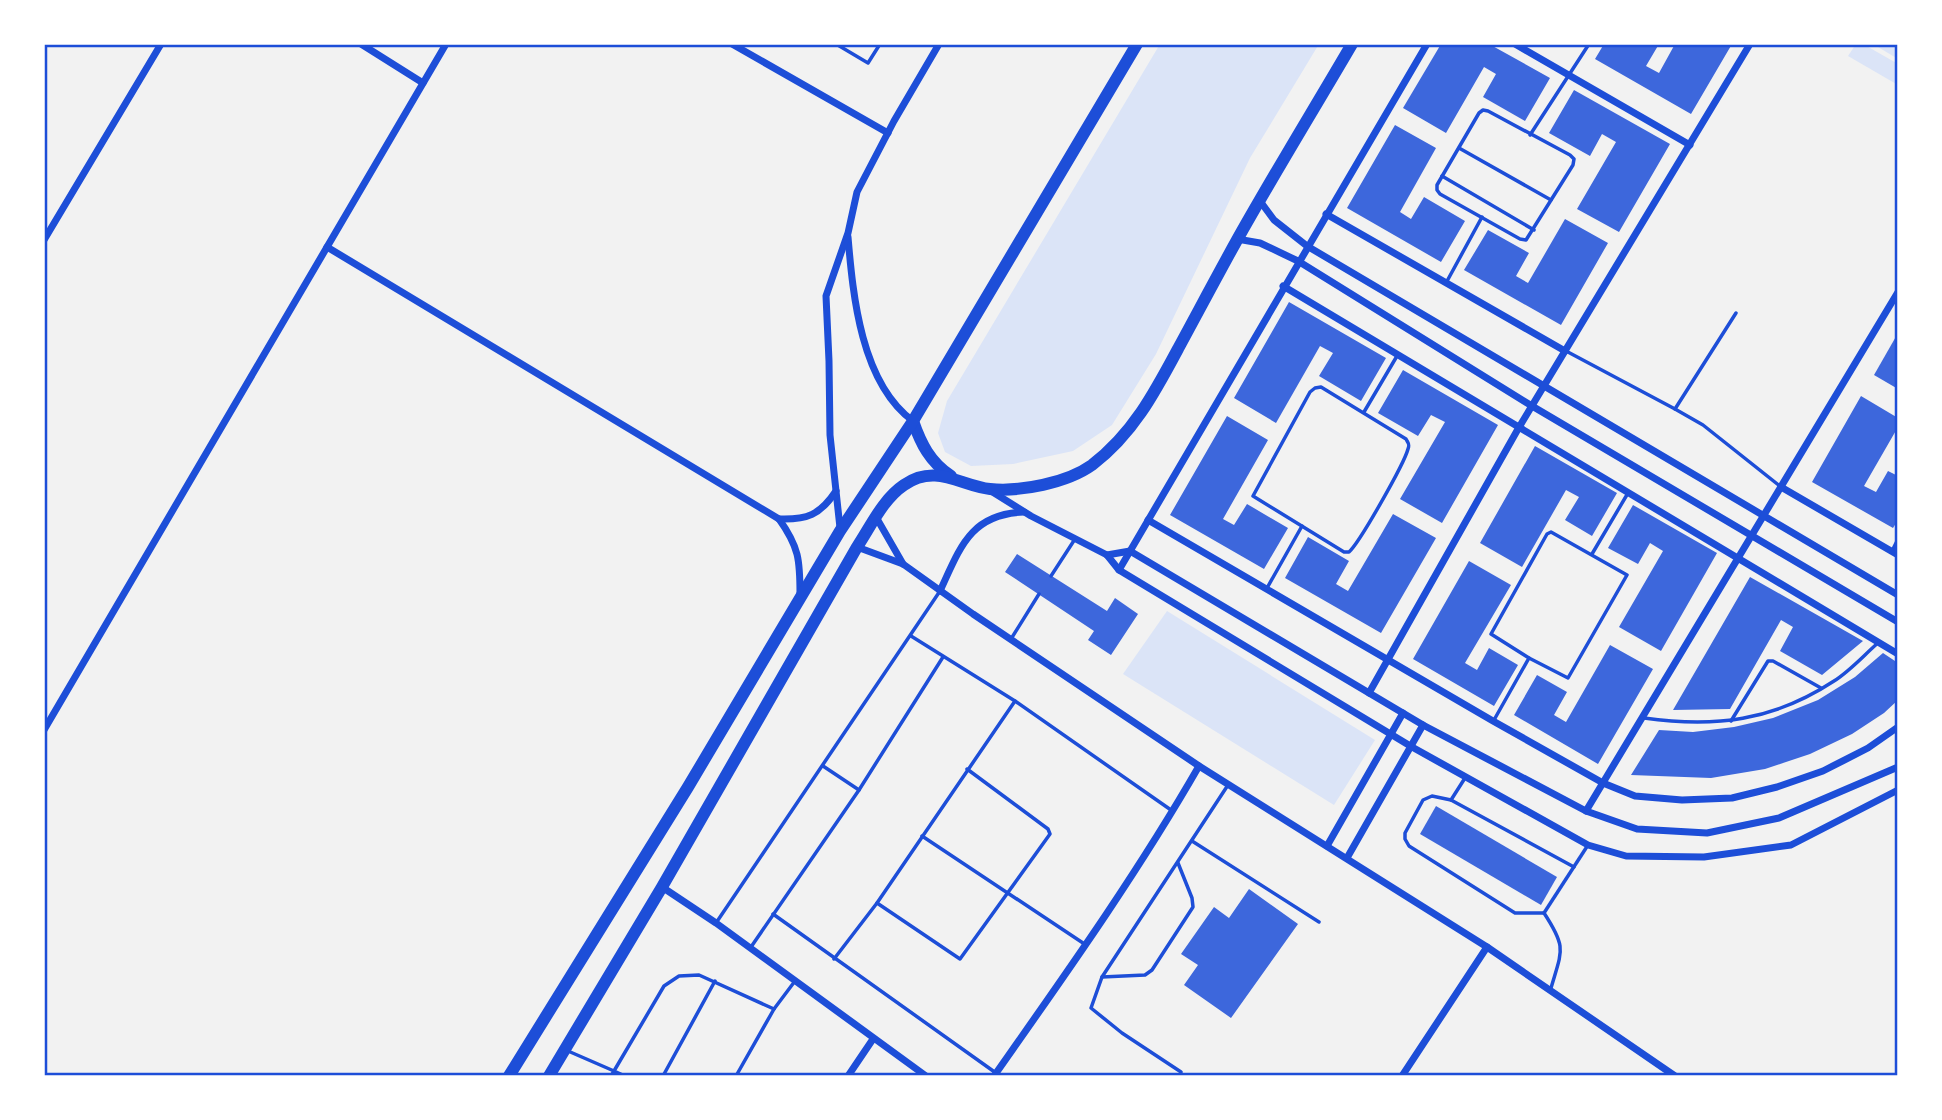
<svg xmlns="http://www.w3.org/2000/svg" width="1942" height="1120" font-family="Montserrat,sans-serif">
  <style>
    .green { fill: #dbe4f7 }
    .building { fill: #3d67dc }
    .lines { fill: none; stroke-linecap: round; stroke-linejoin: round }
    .service { stroke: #1d4ed8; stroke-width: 3.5 }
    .minor { stroke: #1d4ed8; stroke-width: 7 }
    .trunk { stroke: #1d4ed8; stroke-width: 12 }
    .neatline { fill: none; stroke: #1d4ed8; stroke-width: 2.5 }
  </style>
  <rect width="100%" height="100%" fill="#f2f2f2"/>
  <g class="green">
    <polygon points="1160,44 1319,44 1250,158 1156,354 1112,425 1073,451 1013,464 971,466 945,452 938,433 947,401"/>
    <polygon points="1856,44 1863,44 1898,64 1898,85 1848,56"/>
    <polygon points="1873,44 1898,44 1898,59"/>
    <polygon points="1167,611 1375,740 1334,805 1123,674"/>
  </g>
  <g class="building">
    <polygon points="1441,44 1489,44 1550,78 1525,121 1483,97 1496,74 1484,67 1446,133 1403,108"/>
    <polygon points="1604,44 1659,44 1646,66 1659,73 1675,44 1732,44 1691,114 1595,59"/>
    <polygon points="1574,90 1670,144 1619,232 1577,209 1616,142 1602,134 1590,156 1549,133"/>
    <polygon points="1395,125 1436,148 1400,212 1411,219 1424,197 1465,221 1441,262 1347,208"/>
    <polygon points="1565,219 1608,243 1561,325 1464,270 1488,230 1529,253 1516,276 1528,283"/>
    <polygon points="1289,302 1386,358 1361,401 1319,376 1333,353 1320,346 1276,423 1234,398"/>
    <polygon points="1898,333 1898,389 1874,375"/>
    <polygon points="1403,370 1498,425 1442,523 1400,499 1445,422 1431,415 1418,436 1378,413"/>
    <polygon points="1861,396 1898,418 1898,427 1864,486 1876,492 1888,471 1898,476 1898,520 1893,528 1812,482"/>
    <polygon points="1227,416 1268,440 1223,519 1234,525 1247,504 1288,528 1264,569 1170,515"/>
    <polygon points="1535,446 1617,493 1592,536 1565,520 1579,497 1566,490 1522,567 1480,543"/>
    <polygon points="1633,505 1717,553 1661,651 1619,627 1663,551 1650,543 1638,564 1608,548"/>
    <polygon points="1393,514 1436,538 1381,633 1285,578 1308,537 1349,561 1336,584 1348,591"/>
    <polygon points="1017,554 1107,611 1115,598 1138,614 1111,655 1088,640 1094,631 1005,572"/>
    <polygon points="1469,561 1511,585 1465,663 1477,670 1489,648 1518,665 1494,706 1413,659"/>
    <polygon points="1750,577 1863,641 1822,675 1780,651 1793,627 1781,620 1730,709 1673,710"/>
    <polygon points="1610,645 1653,669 1598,764 1514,715 1537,675 1567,692 1554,715 1566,722"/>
    <polygon points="1883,653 1898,663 1898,700 1884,713 1852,734 1810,754 1765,769 1711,778 1631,775 1659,730 1693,732 1734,727 1773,718 1818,700 1855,677"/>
    <polygon points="1436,806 1557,877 1541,905 1420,834"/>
    <polygon points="1249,889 1298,924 1231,1018 1184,985 1198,965 1181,954 1214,907 1229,918"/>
  </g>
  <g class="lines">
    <g class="service">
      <polyline points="836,44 868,63 880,44"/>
      <polygon points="1483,110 1488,111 1570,155 1574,159 1573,165 1526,240 1520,239 1440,194 1437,190 1437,185 1479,113"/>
      <polyline points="1530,135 1589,44"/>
      <polyline points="1459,148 1551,200"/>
      <polyline points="1442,176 1534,230"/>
      <polyline points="1446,283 1482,217"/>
      <polyline points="1736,313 1675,409 1703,425 1781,487"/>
      <polyline points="1566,351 1675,409"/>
      <path d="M1321 387 1406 439C1408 443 1410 444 1408 449 1404 464 1360 542 1349 552H1344L1253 496 1310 392 1315 388Z"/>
      <polyline points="1364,412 1397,356"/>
      <polygon points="1551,532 1627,575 1568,678 1529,658 1491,634 1547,534"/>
      <polyline points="1892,551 1898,539"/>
      <polyline points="1592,554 1628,493"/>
      <polyline points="1051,576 1075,539"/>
      <polyline points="1267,588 1302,526"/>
      <polyline points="911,636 1015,701 1171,810"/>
      <polyline points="1011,639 1039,594"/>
      <path d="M1644 718C1715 728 1773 721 1834 681 1850 671 1864 655 1879 642"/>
      <polyline points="1494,720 1529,658"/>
      <polyline points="1731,721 1768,661 1773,661 1821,688"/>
      <polyline points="823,766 859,790"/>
      <polyline points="1451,800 1465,778"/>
      <polyline points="922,836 1086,945"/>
      <polyline points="1192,841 1319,922"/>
      <polyline points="877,903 960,959 1050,834 1048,829 967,769"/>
      <polyline points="1544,913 1515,913 1409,846 1405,839 1405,833 1423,800 1432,796 1451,800 1574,867"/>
      <path d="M1544 913C1567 948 1562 950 1551 988"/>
      <polyline points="1544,913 1588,845"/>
      <polyline points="773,914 996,1073"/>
      <polyline points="716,923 940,591"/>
      <polyline points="751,947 859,790 943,657"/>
      <polyline points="834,959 877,903 1015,701"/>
      <polyline points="1102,977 1145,975 1152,970 1193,907 1192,898 1178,863"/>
      <polyline points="568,1051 614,1071 611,1076"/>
      <polyline points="1181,1072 1122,1033 1091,1008 1102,977 1228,785"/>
      <polyline points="625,1076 614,1071 664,986 679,976 699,975 774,1009"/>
      <polyline points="663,1076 715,981"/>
      <polyline points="736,1076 774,1009 795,981"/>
    </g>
    <g class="minor">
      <polyline points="361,44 423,83"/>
      <polyline points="732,44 888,133"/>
      <polyline points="1515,44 1690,145"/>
      <polyline points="1260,201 1274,220 1307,246 1898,595"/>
      <polyline points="1326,214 1565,351"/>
      <path d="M848 237C853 296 861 383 913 421"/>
      <polyline points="1237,239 1260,243 1298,261 1532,406 1898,622"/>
      <polyline points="44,240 161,44"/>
      <path d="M327 247 779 519C799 547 800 560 800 594"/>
      <polyline points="1283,286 1898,654"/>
      <polyline points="1781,487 1898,555"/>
      <polyline points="991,491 1031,516 1107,555 1119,570 1412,747 1588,845 1626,856 1704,857 1791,845 1898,790"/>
      <polyline points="876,517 903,564"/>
      <path d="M779 519C807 520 820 515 836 491"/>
      <polyline points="1148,520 1493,721 1603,783 1635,796 1682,800 1732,798 1777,787 1823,771 1868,748 1898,727"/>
      <polyline points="840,528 830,435 829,361 826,296 848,233 857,192 894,121 939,44"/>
      <polyline points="857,547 903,564 973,614 1199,766 1487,947 1675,1076"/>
      <polyline points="1107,555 1130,551 1423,725 1586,811 1637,829 1707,833 1779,818 1898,767"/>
      <polyline points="1119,570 1427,44"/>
      <path d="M940 591C960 548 970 514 1024 512"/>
      <polyline points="1369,693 1518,429 1750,44"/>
      <polyline points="44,730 446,44"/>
      <polyline points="1586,811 1898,292"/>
      <polyline points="1327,846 1403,713"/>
      <polyline points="1347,858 1423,725"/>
      <polyline points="662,887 716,923 926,1076"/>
      <polyline points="848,1076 873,1039"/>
      <path d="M994 1076C1065 975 1137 874 1199 766"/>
      <polyline points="1402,1076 1487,947"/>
    </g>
    <g class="trunk">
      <path d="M913 421C921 444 930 462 951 476"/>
      <polyline points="509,1076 688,787 840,531 913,421 1137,44"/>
      <path d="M549 1076 662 887 857 547C871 526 883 499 904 485 936 463 961 486 990 489 1020 492 1067 483 1092 465 1133 434 1155 392 1179 347 1198 312 1217 276 1237 240 1274 174 1314 109 1352 44"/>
    </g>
  </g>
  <rect width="1942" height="1120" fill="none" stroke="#ffffff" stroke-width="91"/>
  <rect x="46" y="46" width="1850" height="1028" class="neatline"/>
</svg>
